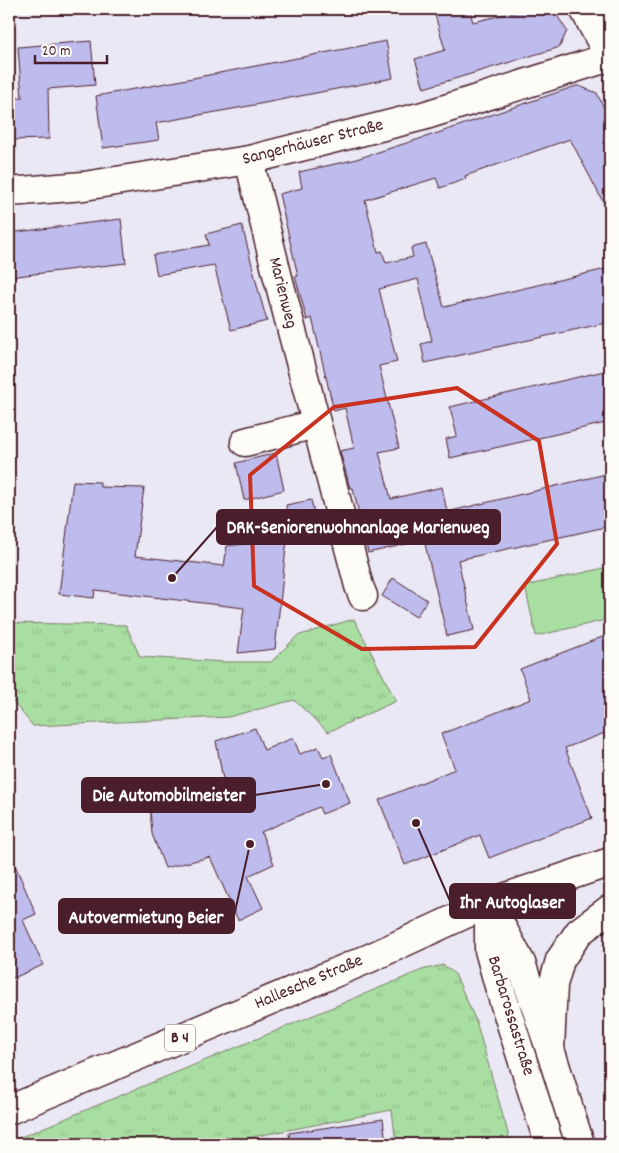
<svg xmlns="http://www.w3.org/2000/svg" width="619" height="1153" font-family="Dekko,sans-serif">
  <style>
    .grass { fill: url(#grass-tufts); stroke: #797e66 }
    .garden { fill: #a8dea1; stroke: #797e66 }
    .building { fill: #bebbed; stroke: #4a1f2b }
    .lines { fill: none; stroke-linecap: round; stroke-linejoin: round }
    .street-casing { stroke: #4a1f2b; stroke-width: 31 }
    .secondary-casing { stroke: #4a1f2b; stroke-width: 31 }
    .primary-casing { stroke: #4a1f2b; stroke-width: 31 }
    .street { stroke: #fdfcf7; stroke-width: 28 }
    .secondary { stroke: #fdfcf7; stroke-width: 28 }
    .primary { stroke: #fdfcf7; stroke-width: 28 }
    .marked { fill: none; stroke: #c8321e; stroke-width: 4; stroke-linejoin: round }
    .labels { text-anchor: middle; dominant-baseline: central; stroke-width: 4.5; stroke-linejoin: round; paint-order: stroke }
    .shield { fill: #fdfcf7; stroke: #806168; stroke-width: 1 }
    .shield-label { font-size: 16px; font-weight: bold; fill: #4a1f2b }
    .street-label { font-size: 18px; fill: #4a1f2b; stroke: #fdfcf7 }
    .leader { fill: none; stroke: #4a1f2b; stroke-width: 2 }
    .callout-dot { fill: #4a1f2b; stroke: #fdfcf7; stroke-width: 2 }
    .callout { fill: #4a1f2b; stroke: #4a1f2b; stroke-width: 2 }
    .callout-label { font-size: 19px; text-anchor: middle; font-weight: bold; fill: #fff }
  </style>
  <defs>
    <pattern id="grass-tufts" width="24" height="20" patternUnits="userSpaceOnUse" patternTransform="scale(1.25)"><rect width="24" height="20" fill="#a8dea1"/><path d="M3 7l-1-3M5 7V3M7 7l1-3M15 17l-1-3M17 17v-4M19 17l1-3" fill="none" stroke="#92be8b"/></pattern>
  </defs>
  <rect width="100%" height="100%" fill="#eae8f4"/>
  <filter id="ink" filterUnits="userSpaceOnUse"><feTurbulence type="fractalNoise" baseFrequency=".02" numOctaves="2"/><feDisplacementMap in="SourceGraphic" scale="10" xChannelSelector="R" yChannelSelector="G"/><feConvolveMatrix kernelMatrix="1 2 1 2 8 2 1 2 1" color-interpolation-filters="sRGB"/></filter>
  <g filter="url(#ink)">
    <g class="grass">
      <polygon points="354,619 396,701 328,732 294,700 228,717 33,726 9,697 9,623 126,625 140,657 225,662 271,662 297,636"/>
      <polygon points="443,965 455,974 476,1021 511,1144 396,1144 392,1110 221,1143 221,1144 9,1144 9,1142 422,970"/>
    </g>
    <polygon class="garden" points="604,568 610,597 610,619 536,636 525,586"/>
    <g class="building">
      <polygon points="456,9 469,9 473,22 528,9 553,9 567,31 560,46 557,48 424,88 415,59 445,50 435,15"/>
      <polygon points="91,41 95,85 48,89 49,139 9,140 9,98 22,98 18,47"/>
      <polygon points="386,41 393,78 249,106 156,123 159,140 103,148 96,96 172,82"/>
      <polygon points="576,86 579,86 597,93 610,121 610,215 570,139 465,176 466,179 440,188 436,178 365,200 378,252 382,251 386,263 413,257 411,248 426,244 444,307 610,268 610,322 425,363 421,344 432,341 418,279 379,289 397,362 379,366 399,448 379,452 391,499 442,487 447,512 610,473 610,526 458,560 474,630 447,636 424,540 368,553 353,488 350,488 340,451 354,448 345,408 334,411 312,318 307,320 295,276 298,276 279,194 302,188 299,172 353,160 438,133"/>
      <polygon points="121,219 126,263 9,277 9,233"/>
      <polygon points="242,225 259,293 267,321 231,330 214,265 157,275 153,255 209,245 206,234"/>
      <polygon points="604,371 610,400 610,422 450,458 446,439 457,436 450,407"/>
      <polygon points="276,453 284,490 244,500 236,463"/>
      <polygon points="73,481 100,482 100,487 144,488 135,556 224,566 227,546 287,539 275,649 238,653 244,608 95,590 94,598 59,594"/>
      <polygon points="311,500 316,520 291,526 286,505"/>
      <polygon points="393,578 427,600 416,617 382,596"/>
      <polygon points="610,634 610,731 565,748 592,818 489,858 480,835 405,865 379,800 455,769 441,734 531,699 520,669"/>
      <polygon points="255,728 264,750 293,738 300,754 318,747 323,757 331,754 350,803 322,814 319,807 261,832 274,864 248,876 263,908 238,920 210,857 165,868 152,834 149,798 226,796 216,741"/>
      <polygon points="9,851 36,914 23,920 43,965 9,980"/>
      <polygon points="383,1119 386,1144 290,1144 289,1133"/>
    </g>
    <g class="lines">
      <defs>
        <g id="street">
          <polyline points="249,160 277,274 359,586 363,596"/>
          <polyline points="9,192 84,186 249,160 423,116 610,57"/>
          <polyline points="245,442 316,424"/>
        </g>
        <g id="secondary">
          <polyline points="584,9 610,58"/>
          <polyline points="489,903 610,862"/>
          <polyline points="550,1049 553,985 560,960 579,932 610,909"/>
        </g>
        <g id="primary">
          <polyline points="489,903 521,963 550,1049 580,1144"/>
          <polyline points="489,907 489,950 499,986 549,1144"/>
          <polyline points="9,1110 370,958 489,903"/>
        </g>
      </defs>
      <use href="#street" class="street-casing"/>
      <use href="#secondary" class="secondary-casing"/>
      <use href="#primary" class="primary-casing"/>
      <use href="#street" class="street"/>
      <use href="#secondary" class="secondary"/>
      <use href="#primary" class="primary"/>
    </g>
  </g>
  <path class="marked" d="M457 388 539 441 557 544 475 647 362 649 254 586 250 475 334 407Z"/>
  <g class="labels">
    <rect class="shield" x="165" y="1024.5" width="30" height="27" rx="4"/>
    <g class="shield-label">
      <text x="180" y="1038">B 4</text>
    </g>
    <g class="street-label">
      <text transform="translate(313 143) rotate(-14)">Sangerhäuser Straße</text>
      <text transform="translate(282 293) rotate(76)">Marienweg</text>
      <text transform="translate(309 983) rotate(-23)">Hallesche Straße</text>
      <text transform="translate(510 1016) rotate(73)">Barbarossastraße</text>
    </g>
  </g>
  <path class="leader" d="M172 578L217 527M326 784L255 795M416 823L450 901M250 844L234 916"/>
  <g class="callout-dot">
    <circle cx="172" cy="578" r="5"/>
    <circle cx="326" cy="784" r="5"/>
    <circle cx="416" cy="823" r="5"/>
    <circle cx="250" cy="844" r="5"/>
  </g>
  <g class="callout">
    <rect x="217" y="510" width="283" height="34" rx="5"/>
    <rect x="82" y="778" width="173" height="34" rx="5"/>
    <rect x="450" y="884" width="125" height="34" rx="5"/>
    <rect x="59" y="899" width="175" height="34" rx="5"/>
  </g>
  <g class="callout-label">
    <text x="358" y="533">DRK-Seniorenwohnanlage Marienweg</text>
    <text x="169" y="801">Die Automobilmeister</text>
    <text x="512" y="908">Ihr Autoglaser</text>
    <text x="146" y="923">Autovermietung Beier</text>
  </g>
  <rect width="619" height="1153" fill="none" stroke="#fdfcf7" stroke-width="30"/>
  <rect x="15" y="15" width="589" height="1123" fill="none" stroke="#4a1f2b" stroke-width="2" filter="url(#ink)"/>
  <path d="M35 55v8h72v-8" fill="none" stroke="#4a1f2b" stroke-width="2.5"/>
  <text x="42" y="55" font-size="15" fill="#4a1f2b" stroke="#fdfcf7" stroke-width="4" paint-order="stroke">20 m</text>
</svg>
